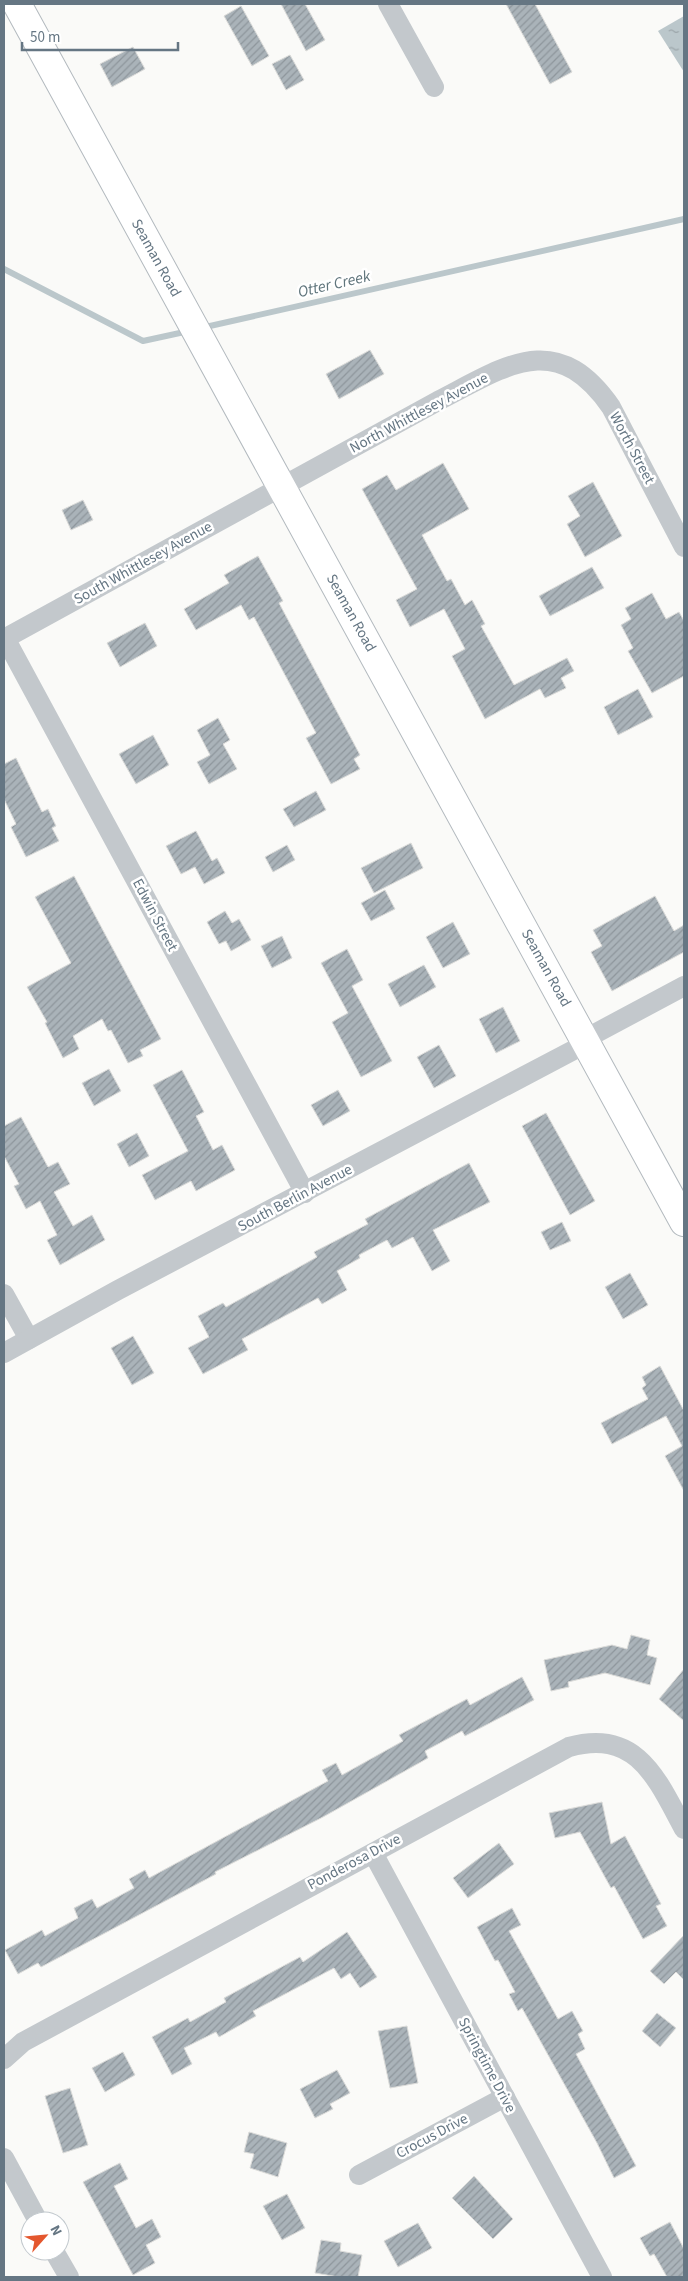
<svg xmlns="http://www.w3.org/2000/svg" width="688" height="2281" font-family="'Source Sans 3',sans-serif">
  <style>
    .water { fill: url(#water-ripples) }
    .lines { fill: none; stroke-linecap: round; stroke-linejoin: round }
    .stream { stroke: #bbc7cb; stroke-width: 6 }
    .building { fill: url(#building-hatch); stroke: #dcdcda }
    .secondary-casing { stroke: #b3babf; stroke-width: 30 }
    .street { stroke: #c3c8cc; stroke-width: 20 }
    .secondary { stroke: #fff; stroke-width: 28 }
    .labels { text-anchor: middle; dominant-baseline: central; stroke-width: 5; stroke-linejoin: round; paint-order: stroke }
    .street-label { font-size: 15px; fill: #657683; stroke: #fff }
    .water-label { font-size: 16px; font-style: italic; fill: #60757c; stroke: #fff }
  </style>
  <defs>
    <pattern id="water-ripples" width="26" height="14" patternUnits="userSpaceOnUse" patternTransform="scale(1.25)"><rect width="26" height="14" fill="#bbc7cb"/><path d="M2 4q2-2 4 0t4 0M15 11q2-2 4 0t4 0" fill="none" stroke="#9ca6aa"/></pattern>
    <pattern id="building-hatch" width="6" height="6" patternUnits="userSpaceOnUse" patternTransform="scale(1.25)"><rect width="6" height="6" fill="#aab3b9"/><path d="M-1 1l2-2M0 6l6-6M5 7l2-2" fill="none" stroke="#8e969c"/></pattern>
  </defs>
  <rect width="100%" height="100%" fill="#fafaf8"/>
  <polygon class="water" points="684,16 684,72 658,31"/>
  <g class="lines">
    <g class="stream">
      <polyline points="4,269 143,341 189,331"/>
      <polyline points="201,328 684,219"/>
    </g>
  </g>
  <g class="building">
    <polygon points="281,4 305,4 325,40 306,51"/>
    <polygon points="506,4 535,4 572,72 550,84"/>
    <polygon points="241,6 269,56 252,66 224,16"/>
    <polygon points="133,47 145,69 112,87 100,64"/>
    <polygon points="290,55 304,80 286,90 272,64"/>
    <polygon points="370,350 384,374 339,399 326,374"/>
    <polygon points="443,463 469,509 422,535 447,581 451,579 465,605 472,600 485,624 481,626 514,685 567,658 574,671 561,678 566,688 545,698 540,689 485,719 452,656 465,649 444,609 410,627 396,600 417,589 362,489 387,475 396,490"/>
    <polygon points="593,482 622,536 585,557 567,524 580,516 568,496"/>
    <polygon points="83,500 93,520 71,530 62,510"/>
    <polygon points="258,556 283,601 279,603 360,755 354,759 360,769 331,784 306,738 316,733 254,617 249,620 241,605 196,630 184,609 229,583 224,575"/>
    <polygon points="592,567 604,588 550,616 539,596"/>
    <polygon points="652,593 666,619 679,612 684,621 684,676 652,693 628,651 633,648 621,625 631,619 625,608"/>
    <polygon points="145,623 157,646 120,667 107,643"/>
    <polygon points="638,689 653,717 618,735 604,707"/>
    <polygon points="218,718 230,740 223,744 237,769 209,784 197,762 210,755 197,730"/>
    <polygon points="153,735 169,765 136,784 119,754"/>
    <polygon points="16,758 42,812 48,809 56,826 52,828 59,841 26,857 11,827 16,824 4,799 4,764"/>
    <polygon points="316,791 326,810 294,827 283,809"/>
    <polygon points="196,831 212,861 217,858 225,873 204,884 195,867 181,874 166,846"/>
    <polygon points="411,843 423,868 374,893 361,868"/>
    <polygon points="287,845 295,860 273,872 265,857"/>
    <polygon points="74,876 161,1039 140,1050 143,1056 128,1063 111,1030 108,1031 102,1019 73,1036 79,1049 63,1058 45,1023 47,1022 27,987 71,963 35,897"/>
    <polygon points="385,890 395,909 371,921 361,903"/>
    <polygon points="655,896 674,931 684,925 684,952 612,991 591,952 602,946 593,930"/>
    <polygon points="225,911 232,923 239,919 251,940 231,951 226,941 219,944 207,922"/>
    <polygon points="453,922 470,954 443,968 426,937"/>
    <polygon points="282,936 292,958 272,968 261,946"/>
    <polygon points="347,949 363,980 352,986 392,1061 361,1077 332,1022 348,1013 321,963"/>
    <polygon points="424,965 436,987 400,1007 388,984"/>
    <polygon points="503,1007 520,1041 496,1053 479,1019"/>
    <polygon points="439,1045 456,1076 434,1088 417,1057"/>
    <polygon points="109,1069 121,1091 94,1106 82,1083"/>
    <polygon points="182,1070 204,1112 196,1116 213,1150 222,1145 235,1170 196,1191 191,1181 155,1200 142,1175 188,1151 153,1085"/>
    <polygon points="338,1090 350,1111 323,1126 311,1105"/>
    <polygon points="546,1113 595,1201 570,1215 522,1126"/>
    <polygon points="21,1117 48,1167 58,1162 70,1184 54,1192 73,1226 92,1215 105,1240 60,1265 47,1240 57,1235 40,1201 26,1209 14,1186 19,1184 4,1156 4,1126"/>
    <polygon points="137,1133 149,1156 129,1167 117,1144"/>
    <polygon points="469,1163 490,1202 433,1230 450,1261 432,1271 413,1237 392,1248 387,1240 359,1255 360,1258 337,1271 347,1290 322,1304 318,1298 242,1339 248,1350 203,1374 188,1348 209,1337 198,1316 223,1303 226,1307 301,1266 317,1257 314,1252 368,1224 365,1219"/>
    <polygon points="562,1222 571,1241 550,1250 541,1232"/>
    <polygon points="630,1273 648,1305 623,1319 605,1287"/>
    <polygon points="133,1336 154,1373 132,1385 111,1348"/>
    <polygon points="660,1366 684,1411 684,1491 665,1456 682,1446 666,1416 612,1444 601,1423 648,1399 642,1388 646,1385 642,1377"/>
    <polygon points="631,1635 650,1640 647,1655 657,1658 650,1685 605,1673 568,1682 569,1687 551,1691 544,1660 612,1645 627,1649"/>
    <polygon points="684,1669 684,1721 659,1699"/>
    <polygon points="522,1677 534,1700 465,1736 462,1731 425,1751 428,1758 323,1817 215,1872 216,1874 41,1967 38,1963 18,1974 5,1950 42,1930 45,1936 78,1918 74,1908 92,1899 97,1908 134,1888 129,1879 145,1870 149,1878 328,1781 322,1770 336,1763 342,1775 403,1741 399,1735 467,1699 470,1705"/>
    <polygon points="602,1802 611,1844 625,1836 661,1904 656,1906 667,1926 643,1939 614,1886 611,1888 580,1832 555,1838 549,1813"/>
    <polygon points="499,1843 514,1864 468,1898 453,1878"/>
    <polygon points="512,1908 521,1925 509,1931 558,2019 572,2011 583,2031 578,2034 585,2049 576,2054 636,2166 614,2178 597,2143 522,2008 518,2011 509,1994 515,1992 498,1960 495,1961 477,1927"/>
    <polygon points="347,1932 377,1977 360,1988 350,1973 341,1979 334,1968 253,2011 256,2016 219,2037 216,2032 184,2048 192,2064 172,2075 152,2037 188,2018 190,2022 226,2002 224,1998 300,1957 303,1962"/>
    <polygon points="684,1935 684,1980 676,1972 664,1984 650,1971"/>
    <polygon points="657,2013 676,2028 660,2047 642,2031"/>
    <polygon points="407,2026 418,2083 390,2088 378,2031"/>
    <polygon points="123,2052 135,2075 105,2092 92,2068"/>
    <polygon points="337,2070 350,2093 330,2104 333,2109 315,2118 300,2089"/>
    <polygon points="70,2088 88,2145 63,2153 45,2096"/>
    <polygon points="249,2132 287,2143 278,2177 250,2168 254,2154 244,2152"/>
    <polygon points="120,2163 128,2179 114,2186 136,2228 152,2219 161,2237 146,2245 155,2263 133,2275 83,2182"/>
    <polygon points="474,2176 513,2219 493,2239 452,2198"/>
    <polygon points="287,2194 305,2228 282,2240 263,2206"/>
    <polygon points="670,2222 684,2249 684,2277 667,2277 654,2254 650,2256 640,2238"/>
    <polygon points="418,2223 432,2248 398,2267 384,2241"/>
    <polygon points="321,2240 341,2243 340,2251 362,2255 358,2277 339,2277 315,2273"/>
  </g>
  <g class="lines">
    <defs>
      <polyline id="secondary" points="17,4 684,1222"/>
    </defs>
    <use href="#secondary" class="secondary-casing"/>
    <g class="street">
      <polyline points="388,4 434,87"/>
      <polyline points="5,638 305,1193"/>
      <path d="M4 639 438 401C506 366 556 328 611 407L684 547"/>
      <polyline points="585,1039 684,986"/>
      <polyline points="4,1294 29,1339"/>
      <polyline points="4,1353 118,1290 587,1043"/>
      <polyline points="373,1853 602,2277"/>
      <path d="M4 2059 23 2042 569 1747C637 1728 657 1779 684 1829"/>
      <polyline points="4,2158 38,2221"/>
      <polyline points="359,2175 505,2097"/>
      <polyline points="54,2251 69,2277"/>
    </g>
    <use href="#secondary" class="secondary"/>
  </g>
  <g class="labels">
    <g class="street-label">
      <text transform="translate(156 258) rotate(61)">Seaman Road</text>
      <text transform="translate(419 413) rotate(-28)">North Whittlesey Avenue</text>
      <text transform="translate(632 448) rotate(62)">Worth Street</text>
      <text transform="translate(143 563) rotate(-29)">South Whittlesey Avenue</text>
      <text transform="translate(351 613) rotate(61)">Seaman Road</text>
      <text transform="translate(155 915) rotate(62)">Edwin Street</text>
      <text transform="translate(546 968) rotate(61)">Seaman Road</text>
      <text transform="translate(295 1198) rotate(-28)">South Berlin Avenue</text>
      <text transform="translate(354 1862) rotate(-28)">Ponderosa Drive</text>
      <text transform="translate(487 2065) rotate(62)">Springtime Drive</text>
      <text transform="translate(432 2136) rotate(-28)">Crocus Drive</text>
    </g>
    <g class="water-label">
      <text transform="translate(334 284) rotate(-13)">Otter Creek</text>
    </g>
  </g>
  <rect width="688" height="2281" fill="none" stroke="#657683" stroke-width="10"/>
  <g transform="translate(45 2236) rotate(63)"><circle r="24" fill="#ffffff" stroke="#c1c8cd"/>
  <path d="M0-4L9 19L0 12L-9 19Z" fill="#e4572e"/>
  <text y="-8" font-size="14" font-weight="bold" text-anchor="middle" fill="#657683">N</text>
  </g>
  <path d="M22 42v8h156v-8" fill="none" stroke="#657683" stroke-width="2.5"/>
  <text x="30" y="42" font-size="15" fill="#657683" stroke="#ffffff" stroke-width="4" paint-order="stroke">50 m</text>
</svg>
